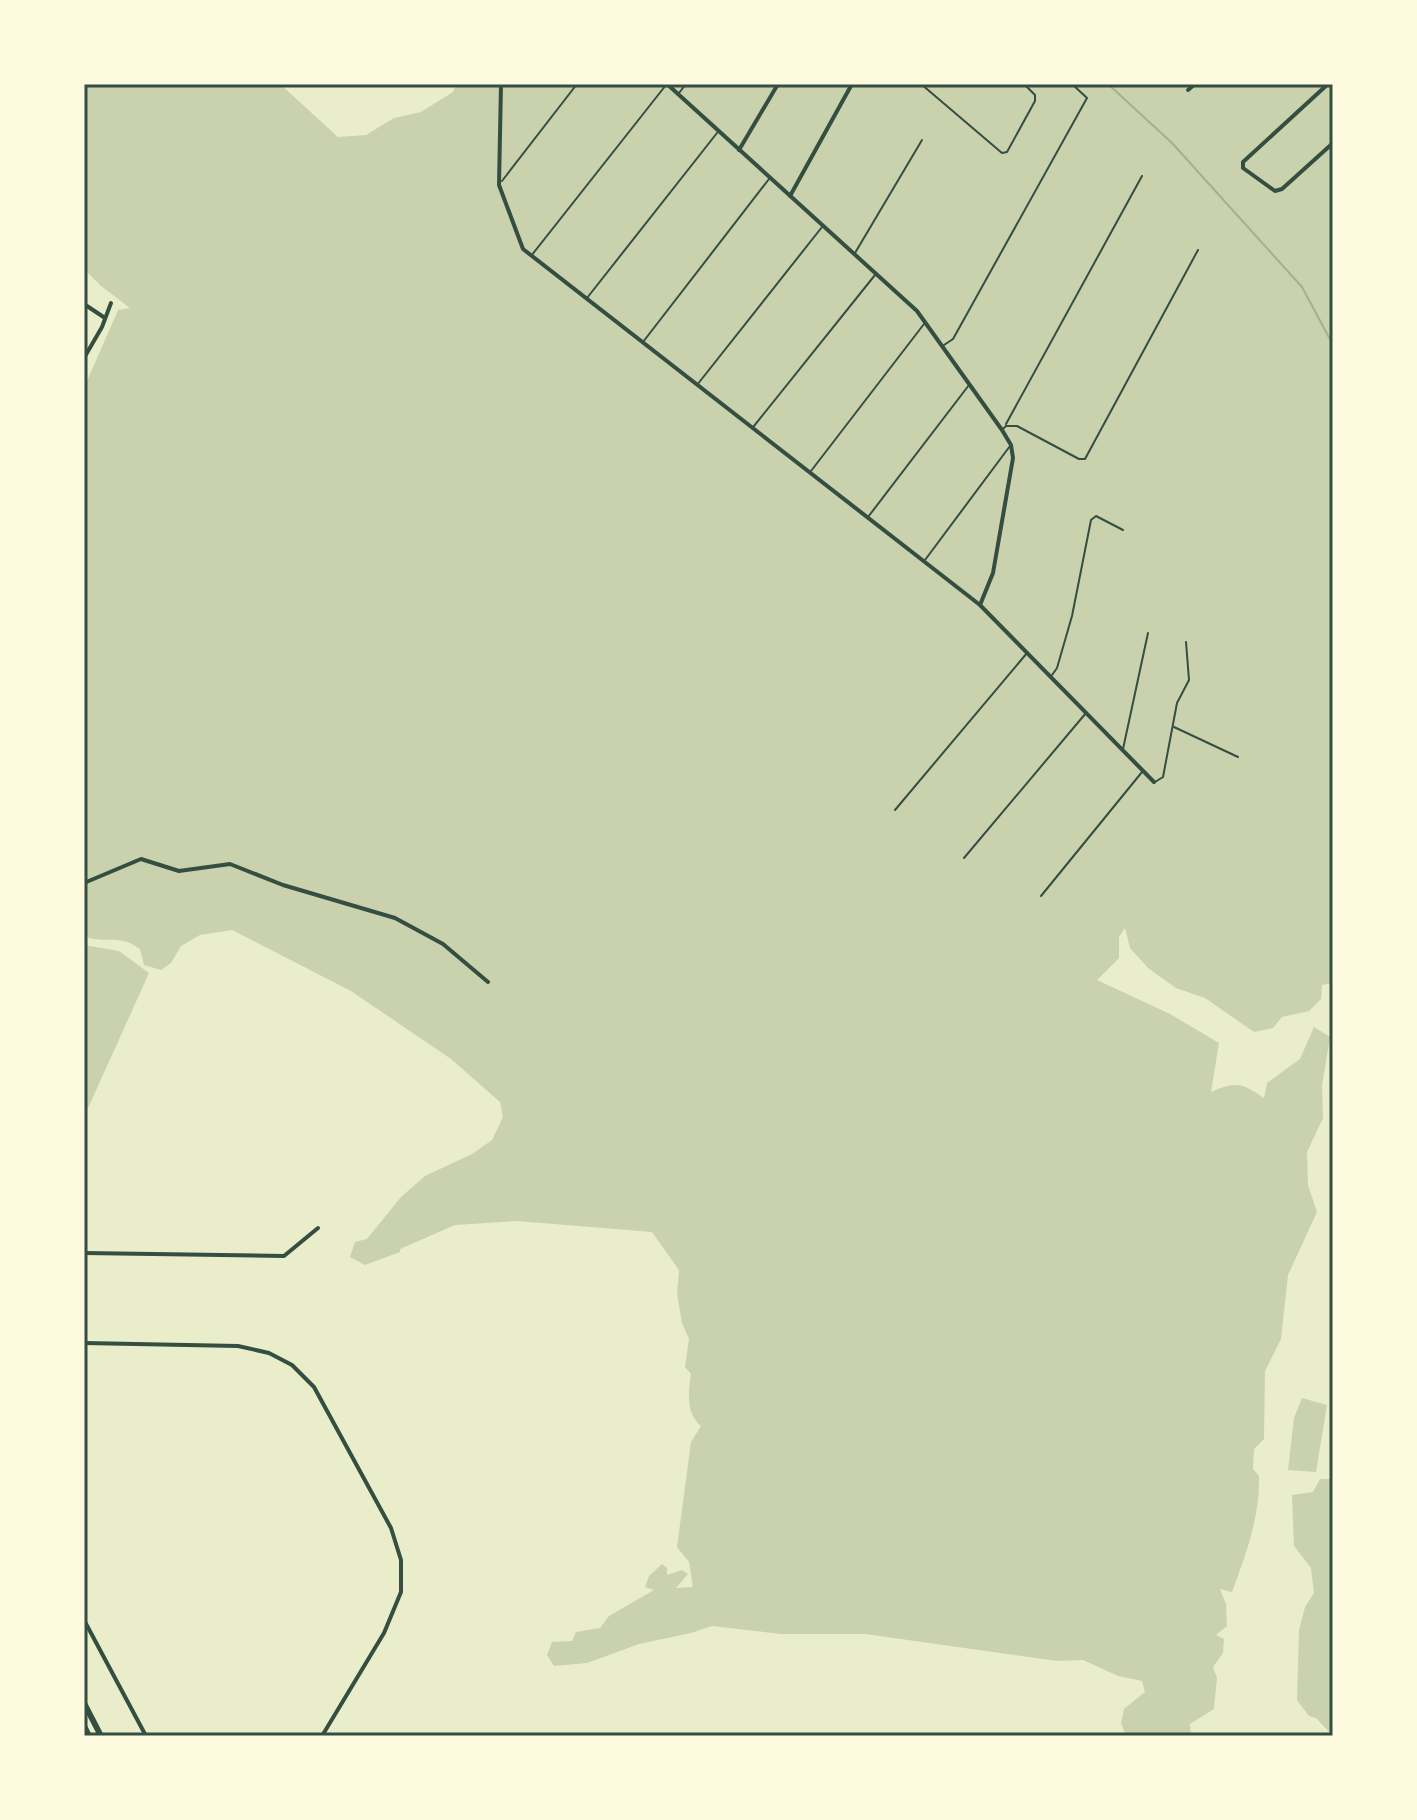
<svg xmlns="http://www.w3.org/2000/svg" width="1417" height="1820" font-family="Montserrat,sans-serif">
  <style>
    .green { fill: #cad2ad }
    .lines { fill: none; stroke-linecap: round; stroke-linejoin: round }
    .stream { stroke: #a3b18a; stroke-width: 2 }
    .service { stroke: #344e41; stroke-width: 2 }
    .minor { stroke: #344e41; stroke-width: 4 }
    .trunk { stroke: #344e41; stroke-width: 6 }
    .neatline { fill: none; stroke: #344e41; stroke-width: 3 }
  </style>
  <rect width="100%" height="100%" fill="#e9edc9"/>
  <g class="green">
    <path d="M84 84H280L338 137 366 135 394 118 421 112 453 92 456 84H1333V983L1322 985 1321 999 1309 1011 1282 1017 1273 1028 1254 1032 1205 998 1176 988 1148 968 1130 948 1125 928 1119 937V958L1097 980 1170 1014 1219 1043 1211 1092C1236 1081 1242 1083 1264 1098L1267 1083 1300 1059 1314 1027 1330 1037 1322 1086 1323 1118 1307 1152 1308 1185 1317 1212 1288 1275 1281 1339 1265 1371 1264 1439 1254 1449 1253 1469 1259 1476C1260 1517 1246 1554 1232 1592L1220 1589 1226 1604 1227 1626 1216 1635 1224 1639 1223 1653 1213 1667 1217 1678 1214 1709 1190 1724 1191 1736H1126L1121 1723 1124 1709 1145 1692 1142 1681 1118 1676 1083 1660 1057 1661 865 1634H781L712 1626 691 1633 639 1644 587 1663 554 1666 547 1655 552 1642 572 1641 576 1632 600 1628 609 1616 654 1590 645 1587 649 1576 662 1564 667 1568V1575L682 1570 688 1574 676 1588 693 1587 689 1562 677 1547 691 1442 701 1426C686 1413 688 1393 691 1374L685 1367 689 1339 682 1323 677 1294 679 1270 652 1232 517 1221 455 1225 400 1249V1252L365 1265 350 1257 355 1242 367 1239 401 1197 425 1176 472 1154 492 1140 503 1117 500 1102 451 1059 351 991 232 930 200 935 181 946 171 963 161 970 144 965 140 949C118 933 106 945 84 936V388L118 310 130 308 101 286 84 269Z"/>
    <polygon points="84,945 119,951 149,973 84,1117"/>
    <polygon points="1302,1398 1327,1405 1316,1472 1288,1470 1294,1418"/>
    <polygon points="1320,1479 1333,1479 1333,1736 1316,1718 1309,1716 1297,1700 1299,1630 1305,1607 1314,1593 1311,1568 1294,1546 1292,1495 1313,1492"/>
  </g>
  <g class="lines">
    <polyline class="stream" points="1108,84 1172,143 1302,287 1333,345"/>
    <g class="service">
      <polyline points="921,84 1002,153 1007,152 1035,101 1035,95 1024,84"/>
      <polyline points="679,93 686,84"/>
      <polyline points="502,181 577,84"/>
      <polyline points="855,253 922,140"/>
      <polyline points="531,256 666,85"/>
      <polyline points="587,298 717,133"/>
      <polyline points="643,342 769,179"/>
      <polyline points="944,345 953,339 1087,98 1072,84"/>
      <polyline points="697,385 822,227"/>
      <polyline points="1006,424 1142,176"/>
      <polyline points="754,426 875,275"/>
      <polyline points="1003,429 1006,426 1017,426 1079,459 1085,459 1198,250"/>
      <polyline points="811,471 924,324"/>
      <polyline points="868,517 969,385"/>
      <polyline points="925,560 1010,446"/>
      <polyline points="1052,675 1057,668 1072,616 1091,520 1096,516 1123,530"/>
      <polyline points="1174,727 1238,757"/>
      <polyline points="1123,749 1148,633"/>
      <polyline points="1155,782 1163,777 1177,703 1189,680 1186,642"/>
      <polyline points="895,810 1027,653"/>
      <polyline points="964,858 1086,713"/>
      <polyline points="1041,896 1142,772"/>
    </g>
    <g class="minor">
      <polyline points="501,84 499,185 523,249 980,605 1154,782"/>
      <polyline points="667,84 917,311 1002,430 1011,445 1013,458 993,573 980,605"/>
      <polyline points="1328,84 1243,162 1243,168 1275,191 1282,189 1333,143"/>
      <polyline points="1188,90 1195,84"/>
      <polyline points="739,150 778,84"/>
      <polyline points="790,196 852,84"/>
      <polyline points="84,304 105,318"/>
      <polyline points="84,358 102,327 111,303"/>
      <polyline points="84,883 141,859 179,871 230,864 283,885 395,918 443,944 488,982"/>
      <polyline points="84,1253 284,1256 318,1228"/>
      <polyline points="84,1343 238,1346 269,1353 292,1365 314,1387 391,1528 401,1560 401,1592 384,1633 322,1736"/>
      <polyline points="84,1620 146,1736"/>
    </g>
    <g class="trunk">
      <polyline points="84,1703 101,1736"/>
      <polyline points="84,1726 89,1736"/>
    </g>
  </g>
  <rect width="1417" height="1820" fill="none" stroke="#fefae0" stroke-width="172"/>
  <rect x="86" y="86" width="1245" height="1648" class="neatline"/>
</svg>
